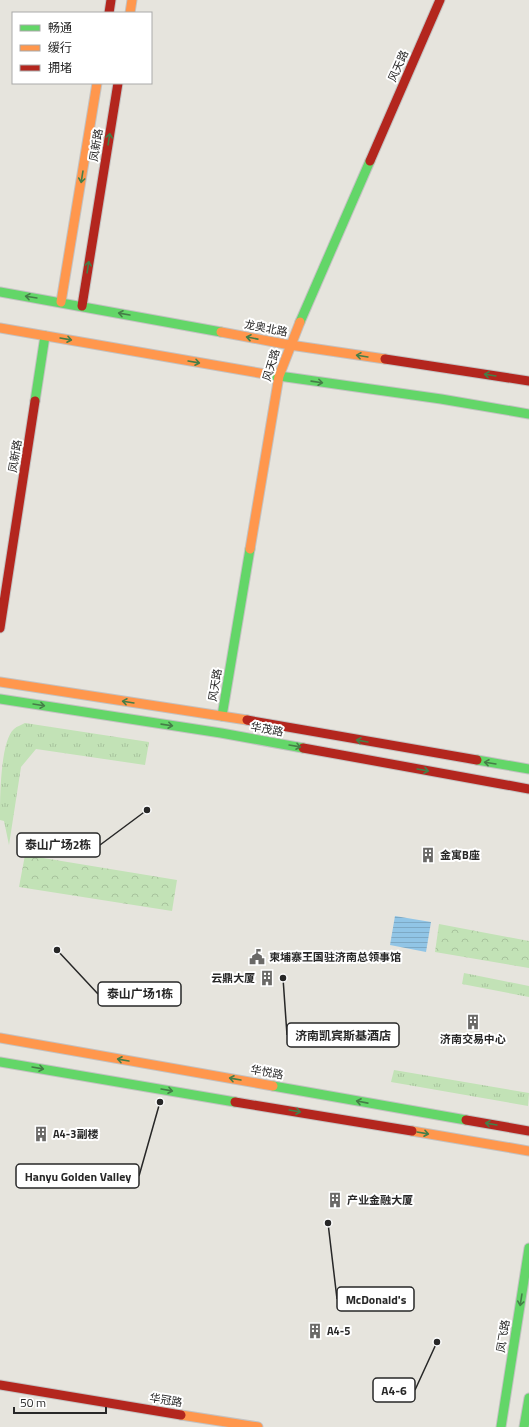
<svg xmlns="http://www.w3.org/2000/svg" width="529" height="1427" font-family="'Titillium Web','Noto Sans SC',sans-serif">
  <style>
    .grass { fill: url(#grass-tufts) }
    .forest { fill: url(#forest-crowns) }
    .water { fill: url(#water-rules) }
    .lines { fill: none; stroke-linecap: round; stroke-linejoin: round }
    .fast-casing { stroke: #c3c2c2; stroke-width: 11 }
    .slow-casing { stroke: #c3c2c2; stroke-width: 11 }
    .jam-casing { stroke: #c3c2c2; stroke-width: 11 }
    .fast { stroke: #63d668; stroke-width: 9 }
    .slow { stroke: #ff974d; stroke-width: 9 }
    .jam { stroke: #b3261e; stroke-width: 9 }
    .oneway { stroke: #457e48 }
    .labels { text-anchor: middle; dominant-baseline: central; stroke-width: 4; stroke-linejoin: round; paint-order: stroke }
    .street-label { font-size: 11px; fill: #272727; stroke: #fff }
    .poi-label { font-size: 11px; font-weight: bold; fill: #272727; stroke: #fff; text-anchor: start }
    .leader { fill: none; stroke: #272727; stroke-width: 1.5 }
    .callout-dot { fill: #272727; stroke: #fff; stroke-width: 1.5 }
    .callout { fill: #fff; stroke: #272727; stroke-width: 1.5 }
    .callout-label { font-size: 12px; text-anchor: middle; font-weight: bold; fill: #272727 }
  </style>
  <defs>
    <pattern id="grass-tufts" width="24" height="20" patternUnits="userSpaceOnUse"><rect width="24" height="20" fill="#c2e2b6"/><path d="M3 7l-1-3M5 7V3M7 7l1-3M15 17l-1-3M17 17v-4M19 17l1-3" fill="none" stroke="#a7c29c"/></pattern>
    <pattern id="forest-crowns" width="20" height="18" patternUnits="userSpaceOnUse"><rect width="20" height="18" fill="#c2e2b6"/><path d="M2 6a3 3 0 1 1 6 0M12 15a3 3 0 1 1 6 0" fill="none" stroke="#a7c29c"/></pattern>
    <pattern id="water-rules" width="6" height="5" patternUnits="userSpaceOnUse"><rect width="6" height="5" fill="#91c5e6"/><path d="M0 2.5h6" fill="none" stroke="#7da9c5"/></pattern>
  </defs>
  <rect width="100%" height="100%" fill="#e6e4dd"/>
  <g class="grass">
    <path d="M25 723 149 742 145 765 36 749 21 767 9 845 4 821 0 820C0 800 0 741 14 729 17 726 22 725 25 723Z"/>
    <polygon points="464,973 529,986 529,997 462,984"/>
    <polygon points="394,1070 529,1093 528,1106 391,1082"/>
  </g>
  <g class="forest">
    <polygon points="25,855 177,880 172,911 19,887"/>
    <polygon points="439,924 529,941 529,968 435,952"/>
  </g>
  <polygon class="water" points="395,916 431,922 426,952 390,945"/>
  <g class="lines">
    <defs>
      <g id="fast">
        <polyline points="0,292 221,332"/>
        <polyline points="300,322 370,161"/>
        <polyline points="265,374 441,399 529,414"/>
        <polyline points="35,401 45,336"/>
        <polyline points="0,699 221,733 303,748"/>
        <polyline points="222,716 250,549"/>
        <polyline points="477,760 529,769"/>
        <polyline points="0,1062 235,1102"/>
        <polyline points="273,1086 466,1120"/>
        <polyline points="501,1427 529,1248"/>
        <polyline points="524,1427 529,1398"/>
      </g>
      <g id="slow">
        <polyline points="130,13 132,0"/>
        <polyline points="61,302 97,83"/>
        <polyline points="0,328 265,374"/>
        <polyline points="221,332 290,345 385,359"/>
        <polyline points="250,549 279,376 300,322"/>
        <polyline points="0,682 247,720"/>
        <polyline points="0,1038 273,1086"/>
        <polyline points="412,1131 529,1151"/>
        <polyline points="181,1415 258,1427"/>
      </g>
      <g id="jam">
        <polyline points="109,13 111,0"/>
        <polyline points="370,161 440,0"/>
        <polyline points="82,306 118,83"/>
        <polyline points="385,359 529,381"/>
        <polyline points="0,628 35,401"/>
        <polyline points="247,720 477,760"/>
        <polyline points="303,748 529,789"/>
        <polyline points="235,1102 412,1131"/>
        <polyline points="466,1120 529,1131"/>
        <polyline points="0,1385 181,1415"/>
      </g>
    </defs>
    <use href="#fast" class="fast-casing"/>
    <use href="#slow" class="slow-casing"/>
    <use href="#jam" class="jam-casing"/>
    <use href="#fast" class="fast"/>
    <use href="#slow" class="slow"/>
    <use href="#jam" class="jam"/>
  </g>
  <defs><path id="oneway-shaft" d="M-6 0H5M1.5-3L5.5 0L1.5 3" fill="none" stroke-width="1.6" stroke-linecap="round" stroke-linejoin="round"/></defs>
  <g class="oneway">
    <use href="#oneway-shaft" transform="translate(109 139) rotate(-81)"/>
    <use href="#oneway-shaft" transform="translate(82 177) rotate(99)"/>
    <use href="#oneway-shaft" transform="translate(88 267) rotate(-81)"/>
    <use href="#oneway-shaft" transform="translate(31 297) rotate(-171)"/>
    <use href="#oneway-shaft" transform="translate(124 314) rotate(-170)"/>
    <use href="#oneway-shaft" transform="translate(252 338) rotate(-169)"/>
    <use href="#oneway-shaft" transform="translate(66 339) rotate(10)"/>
    <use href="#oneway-shaft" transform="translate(362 356) rotate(-171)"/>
    <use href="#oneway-shaft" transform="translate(194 362) rotate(10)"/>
    <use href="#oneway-shaft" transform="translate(490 375) rotate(-171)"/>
    <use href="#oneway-shaft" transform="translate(317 382) rotate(8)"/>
    <use href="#oneway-shaft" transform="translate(128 702) rotate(-171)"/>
    <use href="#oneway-shaft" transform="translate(39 705) rotate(9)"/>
    <use href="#oneway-shaft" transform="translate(167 725) rotate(8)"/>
    <use href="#oneway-shaft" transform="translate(362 741) rotate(-170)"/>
    <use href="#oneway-shaft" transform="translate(295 746) rotate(10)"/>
    <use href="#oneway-shaft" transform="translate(490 763) rotate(-171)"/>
    <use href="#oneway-shaft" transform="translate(423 770) rotate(10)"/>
    <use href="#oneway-shaft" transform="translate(123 1060) rotate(-170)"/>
    <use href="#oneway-shaft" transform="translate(38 1068) rotate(10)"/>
    <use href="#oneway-shaft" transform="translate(235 1079) rotate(-170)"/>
    <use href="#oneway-shaft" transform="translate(167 1090) rotate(10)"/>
    <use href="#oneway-shaft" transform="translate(362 1102) rotate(-169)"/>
    <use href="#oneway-shaft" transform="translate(295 1111) rotate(10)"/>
    <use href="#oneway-shaft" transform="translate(491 1124) rotate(-170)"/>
    <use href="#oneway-shaft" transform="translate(423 1133) rotate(10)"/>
    <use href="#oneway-shaft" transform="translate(521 1300) rotate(99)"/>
  </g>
  <defs>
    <symbol id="building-bare" viewBox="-9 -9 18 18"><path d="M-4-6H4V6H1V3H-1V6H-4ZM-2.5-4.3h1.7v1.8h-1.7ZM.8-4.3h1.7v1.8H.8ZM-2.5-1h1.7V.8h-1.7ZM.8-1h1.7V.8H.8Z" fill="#6a6967" stroke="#fff" stroke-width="2.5" paint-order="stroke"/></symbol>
    <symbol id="civic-bare" viewBox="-9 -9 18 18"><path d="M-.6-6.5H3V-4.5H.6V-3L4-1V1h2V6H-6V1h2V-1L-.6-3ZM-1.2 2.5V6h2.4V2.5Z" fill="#6a6967" stroke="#fff" stroke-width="2.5" paint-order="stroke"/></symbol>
  </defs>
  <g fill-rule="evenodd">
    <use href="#building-bare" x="417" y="844" width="22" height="22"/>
    <use href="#civic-bare" x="246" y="946" width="22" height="22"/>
    <use href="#building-bare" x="256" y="967" width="22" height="22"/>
    <use href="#building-bare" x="462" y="1011" width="22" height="22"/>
    <use href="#building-bare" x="30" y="1123" width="22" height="22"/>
    <use href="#building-bare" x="324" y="1189" width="22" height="22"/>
    <use href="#building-bare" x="304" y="1320" width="22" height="22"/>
  </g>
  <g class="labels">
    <g class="street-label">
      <text transform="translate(398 66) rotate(-66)">风天路</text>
      <text transform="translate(96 145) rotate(-81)">凤新路</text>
      <text transform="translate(266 328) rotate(11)">龙奥北路</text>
      <text transform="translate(271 365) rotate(-73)">风天路</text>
      <text transform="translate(15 456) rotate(-81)">凤新路</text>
      <text transform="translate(215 685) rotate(-81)">风天路</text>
      <text transform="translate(267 729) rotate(10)">华茂路</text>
      <text transform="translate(267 1072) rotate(10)">华悦路</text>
      <text transform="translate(503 1336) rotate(-81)">凤飞路</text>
      <text transform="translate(166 1400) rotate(9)">华冠路</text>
    </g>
    <g class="poi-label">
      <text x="440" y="855">金寓B座</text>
      <text x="269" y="957">柬埔寨王国驻济南总领事馆</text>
      <text x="255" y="978" text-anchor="end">云鼎大厦</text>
      <text x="473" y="1039" text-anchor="middle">济南交易中心</text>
      <text x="53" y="1134">A4-3副楼</text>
      <text x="347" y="1200">产业金融大厦</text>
      <text x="327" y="1331">A4-5</text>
    </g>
  </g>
  <path class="leader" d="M147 810L100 845M57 950L98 994M283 978L287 1035M160 1102L139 1176M328 1223L337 1299M437 1342L415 1390"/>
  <g class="callout-dot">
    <circle cx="147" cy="810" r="4"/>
    <circle cx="57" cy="950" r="4"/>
    <circle cx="283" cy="978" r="4"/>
    <circle cx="160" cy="1102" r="4"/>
    <circle cx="328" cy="1223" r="4"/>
    <circle cx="437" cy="1342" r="4"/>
  </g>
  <g class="callout">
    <rect x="17" y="833" width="83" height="24" rx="4"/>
    <rect x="98" y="982" width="83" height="24" rx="4"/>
    <rect x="287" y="1023" width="112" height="24" rx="4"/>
    <rect x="16" y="1164" width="123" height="24" rx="4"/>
    <rect x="337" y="1287" width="77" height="24" rx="4"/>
    <rect x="373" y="1378" width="42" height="24" rx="4"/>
  </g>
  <g class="callout-label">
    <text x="58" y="849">泰山广场2栋</text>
    <text x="140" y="998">泰山广场1栋</text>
    <text x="343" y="1040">济南凯宾斯基酒店</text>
    <text x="78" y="1181">Hanyu Golden Valley</text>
    <text x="376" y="1304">McDonald's</text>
    <text x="394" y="1395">A4-6</text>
  </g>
  <rect x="12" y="12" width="140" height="72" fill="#ffffff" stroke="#a9a9a9"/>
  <rect x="20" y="25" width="20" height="6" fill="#63d668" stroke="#a9a9a9"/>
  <text x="48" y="32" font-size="12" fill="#272727">畅通</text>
  <rect x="20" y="45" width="20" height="6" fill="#ff974d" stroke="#a9a9a9"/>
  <text x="48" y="52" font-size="12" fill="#272727">缓行</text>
  <rect x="20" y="65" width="20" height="6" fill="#b3261e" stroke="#a9a9a9"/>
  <text x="48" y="72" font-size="12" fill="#272727">拥堵</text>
  <path d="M14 1407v6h92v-6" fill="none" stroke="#272727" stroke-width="2"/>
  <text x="20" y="1407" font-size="12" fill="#272727" stroke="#ffffff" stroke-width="3" paint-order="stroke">50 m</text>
</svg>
